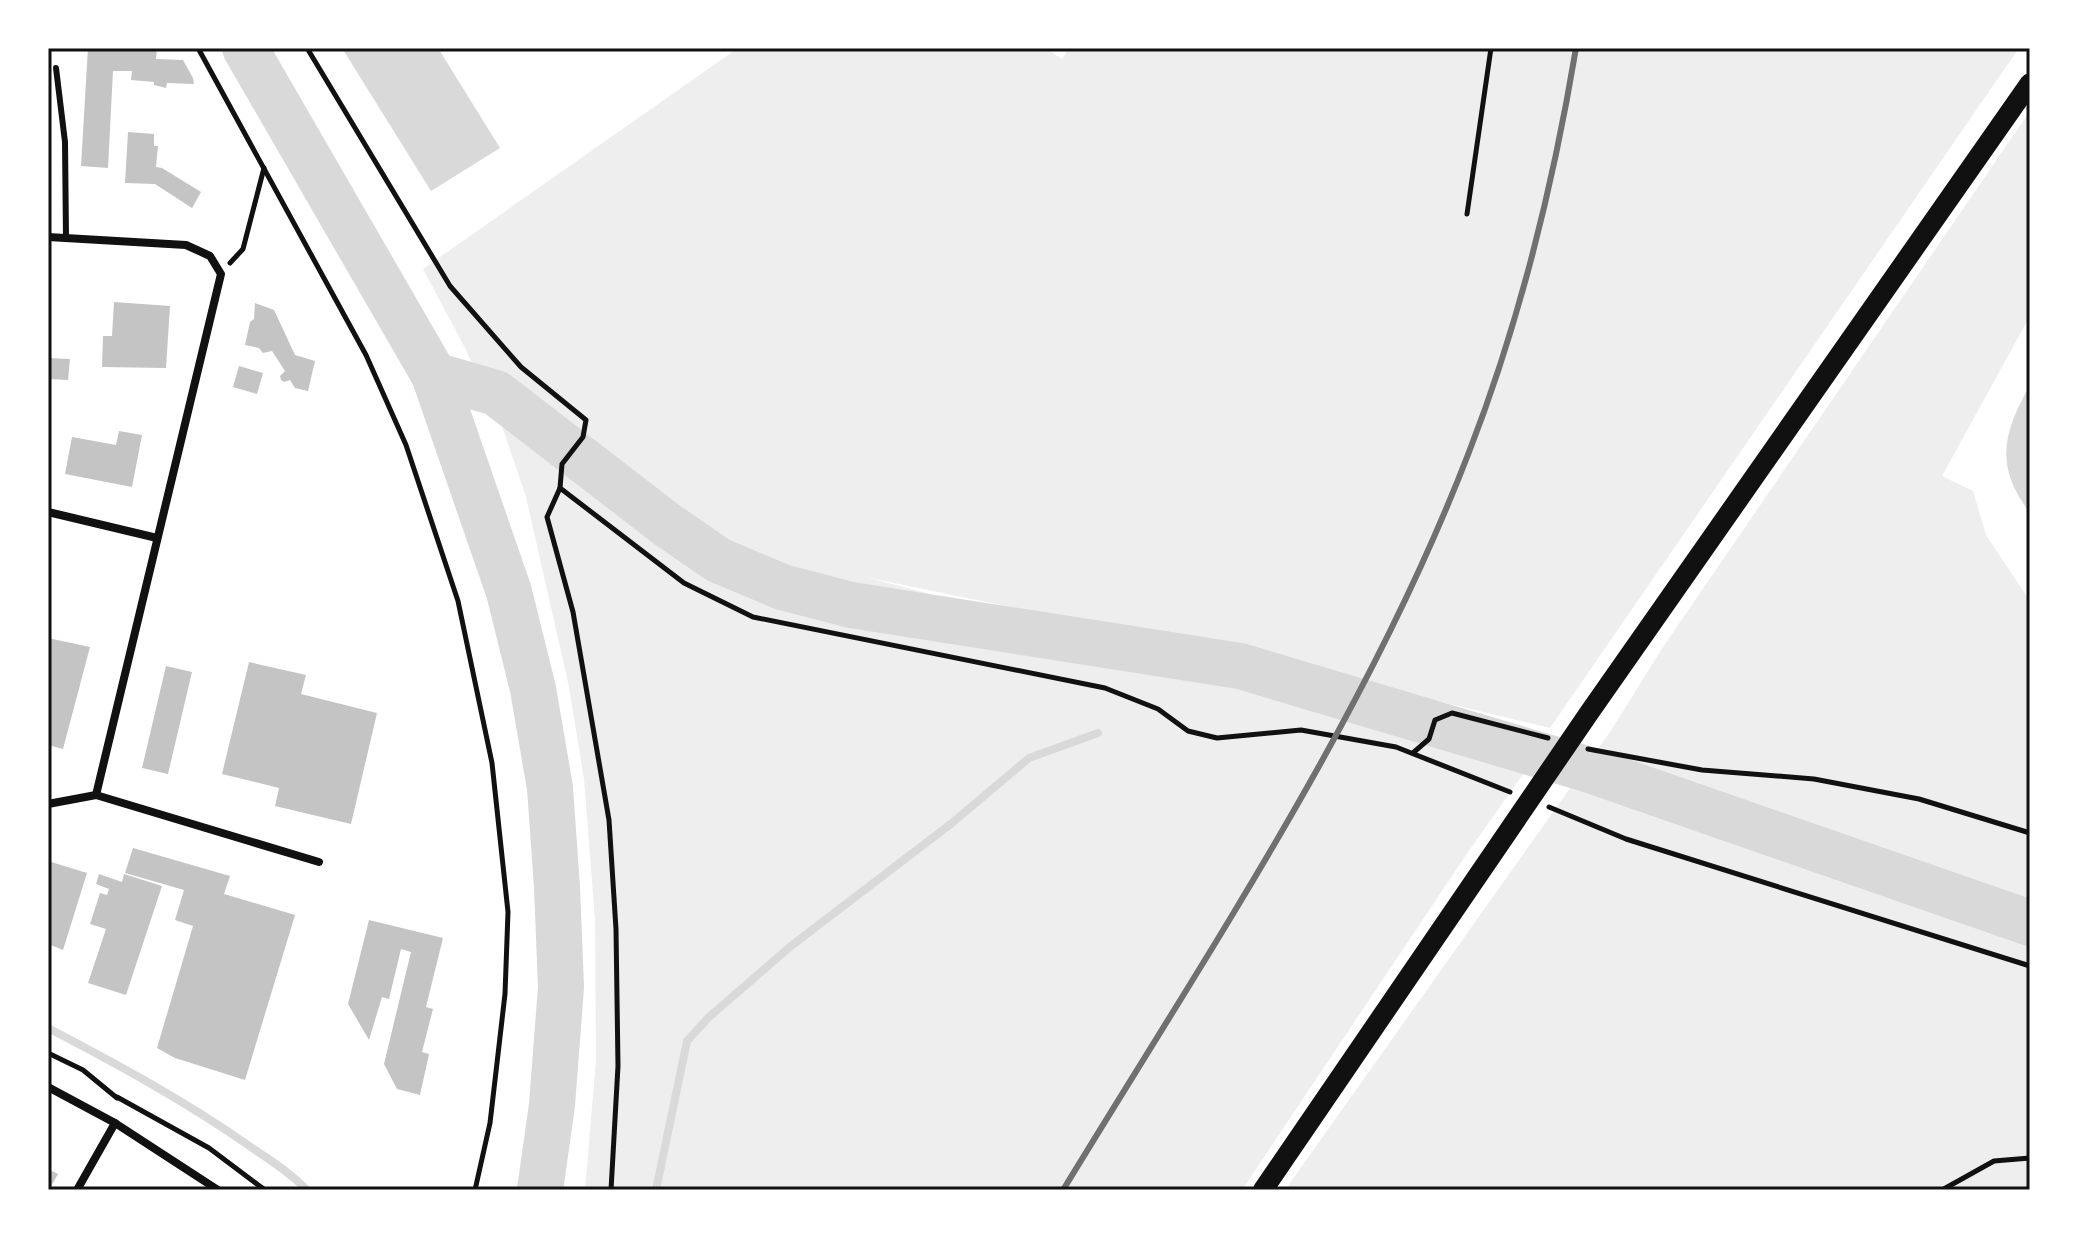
<svg xmlns="http://www.w3.org/2000/svg" width="2078" height="1238" font-family="'Alegreya Sans',sans-serif">
  <style>
    .green { fill: #eee }
    .water { fill: #d9d9d9 }
    .lines { fill: none; stroke-linecap: round; stroke-linejoin: round }
    .stream { stroke: #d9d9d9; stroke-width: 8 }
    .river { stroke: #d9d9d9; stroke-width: 46 }
    .building { fill: #c4c4c4 }
    .path { stroke: #111; stroke-width: 5 }
    .service { stroke: #111; stroke-width: 6 }
    .minor { stroke: #111; stroke-width: 8 }
    .primary { stroke: #111; stroke-width: 20 }
    .rail { stroke: #707070; stroke-width: 6 }
    .neatline { fill: none; stroke: #111; stroke-width: 3 }
  </style>
  <rect width="100%" height="100%" fill="#fff"/>
  <g class="green">
    <polygon points="738,48 1045,48 1062,59 1069,48 2019,48 1550,728 1250,656 865,577 1240,675 1533,760 1468,852 1242,1190 585,1190 596,1060 595,920 584,779 569,687 526,497 501,423 464,346 423,269"/>
    <polygon points="2030,111 2030,316 1942,476 1973,491 1986,535 2030,601 2030,1190 1285,1190 1612,729 1661,650"/>
  </g>
  <g class="water">
    <polygon points="342,48 438,48 500,148 431,191"/>
    <path d="M2030 385V513C1994 466 2003 433 2030 385Z"/>
  </g>
  <g class="lines">
    <g class="stream">
      <path d="M48 1028C117 1064 185 1101 248 1145 268 1159 290 1172 307 1190"/>
      <polyline points="656,1190 687,1041 709,1017 791,946 952,823 1029,758 1098,733"/>
    </g>
    <g class="river">
      <polyline points="245,48 434,375 509,592 533,689 550,788 557,887 561,987 552,1105 540,1190"/>
      <polyline points="434,375 496,393 666,524 718,560 782,587 851,605 1240,666 1590,770 2030,923"/>
    </g>
  </g>
  <g class="building">
    <polygon points="88,48 157,48 156,59 183,60 193,78 194,84 167,83 166,88 154,85 154,82 131,80 132,71 113,71 108,168 81,166"/>
    <polygon points="128,132 154,134 154,146 158,146 156,167 162,168 201,192 192,208 155,184 125,183"/>
    <polygon points="114,302 170,306 166,368 102,367 103,336 112,336"/>
    <polygon points="255,303 274,310 295,355 315,361 308,391 295,388 290,380 284,382 281,380 280,376 285,371 272,351 263,353 259,348 245,345 250,322 254,319"/>
    <polygon points="48,358 70,359 68,380 48,379"/>
    <polygon points="239,366 263,373 257,394 233,387"/>
    <polygon points="119,431 142,435 132,487 65,474 72,437 116,445"/>
    <polygon points="48,638 90,647 63,749 48,745"/>
    <polygon points="249,662 306,675 301,694 377,713 351,824 275,806 279,788 222,774"/>
    <polygon points="166,666 192,672 168,774 142,768"/>
    <polygon points="133,848 230,876 224,894 295,915 245,1080 175,1058 157,1048 193,926 175,920 184,890 125,873"/>
    <polygon points="48,861 87,873 63,950 48,944"/>
    <polygon points="99,874 122,882 124,874 162,886 126,995 88,983 106,929 90,924 100,893 107,895 109,889 96,884"/>
    <polygon points="369,920 443,938 426,1007 433,1009 422,1052 429,1054 420,1095 397,1089 384,1064 411,952 401,949 389,999 382,997 369,1040 348,1004"/>
    <polygon points="48,1169 58,1174 49,1190 48,1190"/>
  </g>
  <g class="lines">
    <g class="path">
      <polyline points="198,48 366,355 406,445 458,601 492,763 508,912 505,994 497,1063 490,1123 475,1190"/>
      <polyline points="307,48 450,286 521,367 586,420 583,437 562,464 560,488 547,517 573,612 609,820 616,929 618,1066 611,1190"/>
      <polyline points="1467,214 1491,48"/>
      <polyline points="230,263 243,249 264,168"/>
      <polyline points="560,488 684,583 753,617 1105,688 1158,709 1188,731 1217,738 1301,730 1396,747 1510,792"/>
      <polyline points="1588,749 1702,770 1814,779 1919,799 2030,833"/>
      <polyline points="1414,752 1429,739 1435,720 1452,713 1548,738"/>
      <polyline points="1549,807 1626,839 2030,966"/>
      <polyline points="48,1053 83,1070 117,1098"/>
      <polyline points="117,1097 209,1148 265,1190"/>
      <polyline points="1942,1190 1994,1161 2030,1158"/>
    </g>
    <polyline class="service" points="56,68 65,142 66,238"/>
    <g class="minor">
      <polyline points="48,237 186,245 210,256 221,274 96,795"/>
      <polyline points="48,512 157,538"/>
      <polyline points="48,804 96,795 319,862"/>
      <polyline points="48,1087 115,1123 218,1190"/>
      <polyline points="77,1190 115,1123"/>
    </g>
    <polyline class="primary" points="1263,1190 1589,713 2030,83"/>
    <path class="rail" d="M1063 1190C1208 952 1369 713 1469 452 1520 321 1553 186 1576 48"/>
  </g>
  <rect width="2078" height="1238" fill="none" stroke="#ffffff" stroke-width="100"/>
  <rect x="50" y="50" width="1978" height="1138" class="neatline"/>
</svg>
